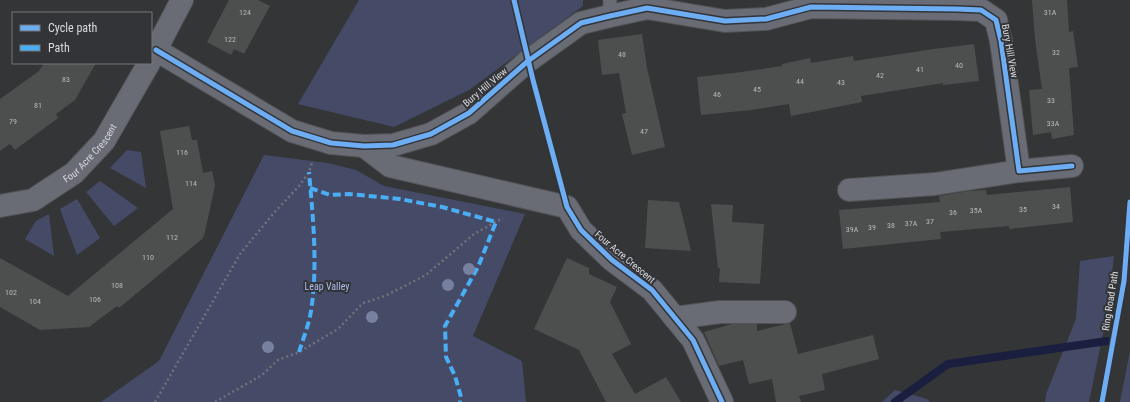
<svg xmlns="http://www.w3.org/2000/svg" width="1130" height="402" font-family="'Roboto Condensed',sans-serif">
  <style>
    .green { fill: #454b67 }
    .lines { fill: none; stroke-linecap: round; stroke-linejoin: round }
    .stream { stroke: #1a1e3f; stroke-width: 8 }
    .building { fill: #4d4f4f }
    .service-casing { stroke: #525354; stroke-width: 15 }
    .minor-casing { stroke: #525354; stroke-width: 24 }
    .path { stroke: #6f7279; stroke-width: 2.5; stroke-dasharray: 2 3; stroke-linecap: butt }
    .service { stroke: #696b75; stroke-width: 13 }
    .minor { stroke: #696b75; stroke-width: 22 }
    .quiet { stroke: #49aef6; stroke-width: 4; stroke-dasharray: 8 4; stroke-linecap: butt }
    .cycleway-casing { stroke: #323438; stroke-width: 8 }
    .cycleway { stroke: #6dadf4; stroke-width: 5 }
    .tree { fill: #78809f }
    .labels { text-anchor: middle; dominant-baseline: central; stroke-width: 4; stroke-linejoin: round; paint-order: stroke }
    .number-label { font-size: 8px; fill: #b7b7ba }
    .street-label { font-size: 10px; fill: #dadadd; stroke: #323438 }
    .park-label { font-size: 10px; fill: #b1bdf4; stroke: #323438 }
  </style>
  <rect width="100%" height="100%" fill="#333537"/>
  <g class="green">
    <polygon points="359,0 583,0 583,6 469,90 394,127 298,104"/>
    <polygon points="127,150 141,152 146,188 110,168"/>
    <polygon points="264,155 328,163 356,170 384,186 525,214 473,336 522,361 526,402 101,402 159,361"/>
    <polygon points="100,181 138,208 114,226 86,192"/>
    <polygon points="77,199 100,238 77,255 60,209"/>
    <polygon points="49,214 54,256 25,239 36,221"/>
    <polygon points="1114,256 1108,309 1089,402 1045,402 1046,394 1076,319 1080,261"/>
    <polygon points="1130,351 1130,402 1120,402"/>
    <polygon points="895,390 927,399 930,402 882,402"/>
  </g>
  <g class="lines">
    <polyline class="stream" points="895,402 948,364 1107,341"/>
  </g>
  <g class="building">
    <polygon points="229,0 258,0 270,6 244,54 234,49 231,55 207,42"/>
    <polygon points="1032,0 1067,0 1069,32 1073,31 1078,67 1069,68 1074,135 1052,139 1051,132 1033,135 1029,90 1042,89 1035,39"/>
    <polygon points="642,34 647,68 665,147 632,155 622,114 626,113 619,73 602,75 598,40"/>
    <polygon points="974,44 979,81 943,85 943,83 861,96 862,102 791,116 789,104 751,110 701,115 697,77 734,73 782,66 782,64 810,58 811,63 853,56 854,61 934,49"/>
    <polygon points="44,63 96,63 75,100 56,114 58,118 15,150 10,144 0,151 0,99 39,71"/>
    <polygon points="189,126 192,140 197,140 203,173 212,171 215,186 204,236 202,239 119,308 117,306 89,327 40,330 0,307 0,258 68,296 173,209 160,131"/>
    <polygon points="1070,187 1073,222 1009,229 1009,226 940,232 941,239 843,249 839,210 940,202 939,196 969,191 986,190 987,195"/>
    <polygon points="648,200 679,202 691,251 645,248"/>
    <polygon points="711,204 733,205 732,222 764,224 760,284 719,282 720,268 718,268"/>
    <polygon points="567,258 589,268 589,274 617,287 610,302 631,344 612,354 635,394 666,377 681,402 606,402 579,350 534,329"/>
    <polygon points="790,323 798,354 873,335 879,359 822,374 825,390 799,396 801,402 776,402 772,379 749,384 743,360 719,366 704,332 732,324 757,324 757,331"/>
  </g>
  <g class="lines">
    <defs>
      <polyline id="service" points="610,0 610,16"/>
      <g id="minor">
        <polyline points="156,50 292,131 331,143 364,146 393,145 431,134 469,113 528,61 581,23 610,16 647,8 725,21 766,19 811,7 957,9 981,10 996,20 1001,41 1019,171 1072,166"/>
        <polyline points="151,59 182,0"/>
        <polyline points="364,146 390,166 567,207 581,230 612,260 652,290 693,340 722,402"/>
        <polyline points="849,190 935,184 1019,171"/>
        <path id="s1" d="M0 206 33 200 74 173 104 141 149 63"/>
        <polyline points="675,318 720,312 785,312"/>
      </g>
    </defs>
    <use href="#service" class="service-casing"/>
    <use href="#minor" class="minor-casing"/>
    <g class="path">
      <polyline points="155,402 240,254 273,214 299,186 309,172 312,163"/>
      <polyline points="215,402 262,375 278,360 299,352 338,329 363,303 385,296 426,275 474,234 503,218"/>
    </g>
    <use href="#service" class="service"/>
    <use href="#minor" class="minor"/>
    <g class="quiet">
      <polyline points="310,188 330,195 349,194 400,199 442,207 496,222 478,267 445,326 446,357 455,376 461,397 460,402"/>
      <path d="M299 352C303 339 309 324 311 311 318 265 313 218 309 172"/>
    </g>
    <defs>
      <g id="cycleway">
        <polyline points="514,0 533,80 567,207 581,230 612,260 652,290 693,340 722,402"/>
        <polyline points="156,50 292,131 331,143 364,146 393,145 431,134 469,113 528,61 581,23 610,16 647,8 725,21 766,19 811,7 957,9 981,10 996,20 1001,41 1019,171 1072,166"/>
        <polyline points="1102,402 1124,281 1130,202"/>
      </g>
    </defs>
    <use href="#cycleway" class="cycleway-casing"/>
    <use href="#cycleway" class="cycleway"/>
  </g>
  <g class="tree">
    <circle cx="469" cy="269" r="6"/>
    <circle cx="448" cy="285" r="6"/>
    <circle cx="372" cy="317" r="6"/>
    <circle cx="268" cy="347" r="6"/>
  </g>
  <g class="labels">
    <g class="number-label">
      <text x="245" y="12">124</text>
      <text x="1050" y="12">31A</text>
      <text x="230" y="39">122</text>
      <text x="1056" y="52">32</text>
      <text x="622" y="54">48</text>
      <text x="959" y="65">40</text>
      <text x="920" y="69">41</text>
      <text x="880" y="75">42</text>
      <text x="66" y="79">83</text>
      <text x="800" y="81">44</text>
      <text x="841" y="82">43</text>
      <text x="757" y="89">45</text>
      <text x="717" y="94">46</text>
      <text x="1051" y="100">33</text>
      <text x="38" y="105">81</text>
      <text x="13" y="121">79</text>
      <text x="1053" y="123">33A</text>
      <text x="644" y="131">47</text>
      <text x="182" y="152">116</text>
      <text x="191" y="183">114</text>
      <text x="1056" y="206">34</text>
      <text x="1023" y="209">35</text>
      <text x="976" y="210">35A</text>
      <text x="953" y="212">36</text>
      <text x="930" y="221">37</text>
      <text x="911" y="223">37A</text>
      <text x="891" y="225">38</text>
      <text x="872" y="227">39</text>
      <text x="852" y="229">39A</text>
      <text x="172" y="237">112</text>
      <text x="148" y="257">110</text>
      <text x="117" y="285">108</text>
      <text x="11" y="292">102</text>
      <text x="95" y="299">106</text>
      <text x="35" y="301">104</text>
    </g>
    <g class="street-label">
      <text transform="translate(1010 51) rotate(80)">Bury Hill View</text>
      <text transform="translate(485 87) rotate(-40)">Bury Hill View</text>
      <text stroke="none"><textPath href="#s1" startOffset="108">Four Acre Crescent</textPath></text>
      <text transform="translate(625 257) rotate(40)">Four Acre Crescent</text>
      <text transform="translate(1110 301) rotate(-81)">Ring Road Path</text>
    </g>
    <g class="park-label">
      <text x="327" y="286">Leap Valley</text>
    </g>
  </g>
  <rect x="12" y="12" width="140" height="52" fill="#323438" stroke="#75767a"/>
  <rect x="20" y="25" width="20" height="6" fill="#6dadf4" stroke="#75767a"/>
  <text x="48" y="32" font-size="12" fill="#dadadd">Cycle path</text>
  <rect x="20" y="45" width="20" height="6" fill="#49aef6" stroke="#75767a"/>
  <text x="48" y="52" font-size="12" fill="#dadadd">Path</text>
</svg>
